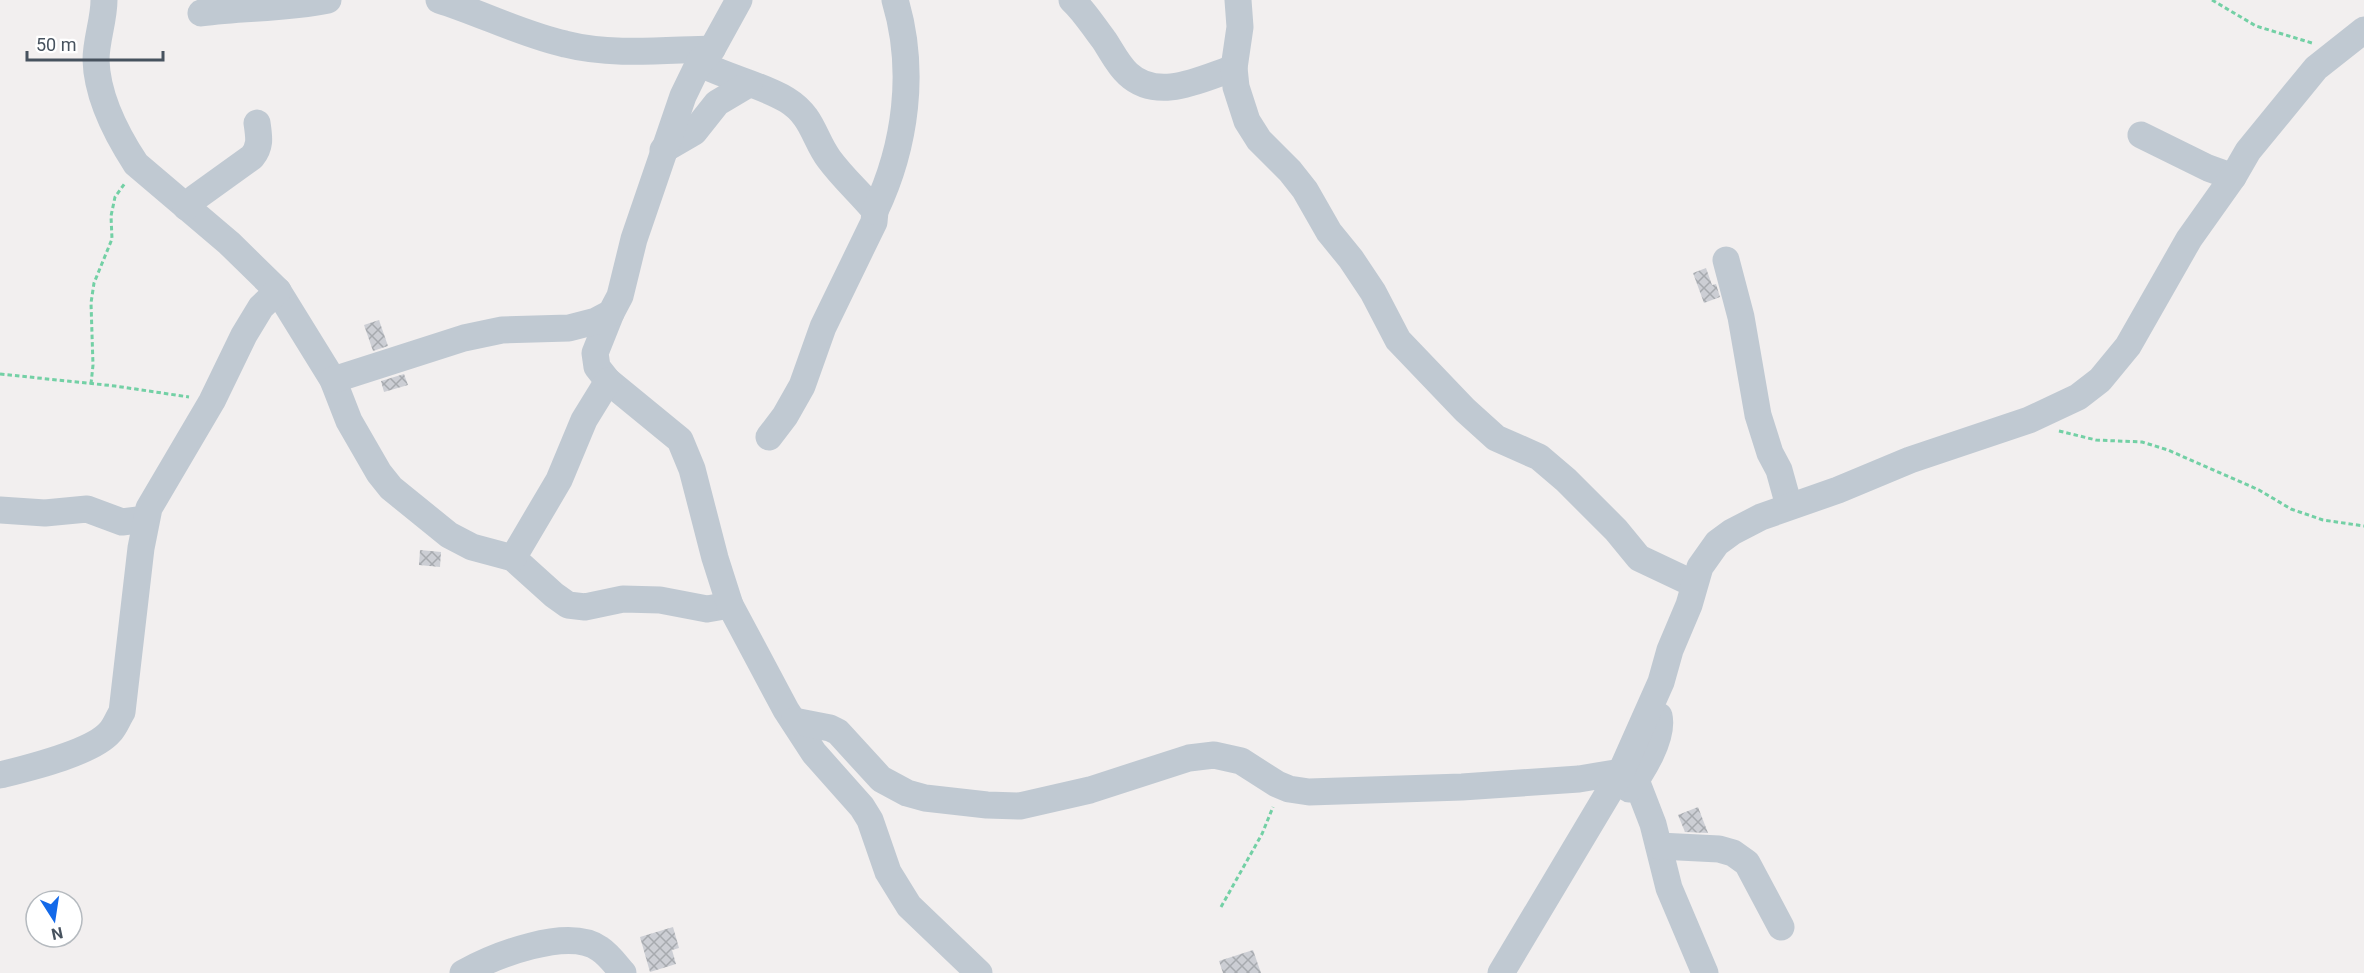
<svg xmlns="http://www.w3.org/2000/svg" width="2364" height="973" font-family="Roboto,sans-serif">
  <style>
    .building { fill: url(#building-cross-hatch) }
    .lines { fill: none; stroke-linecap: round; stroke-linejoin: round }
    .path { stroke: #73d0a5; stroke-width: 3; stroke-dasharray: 4.5 3; stroke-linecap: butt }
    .minor { stroke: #c0c9d2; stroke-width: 27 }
  </style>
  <defs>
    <pattern id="building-cross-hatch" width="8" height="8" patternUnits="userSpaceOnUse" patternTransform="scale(1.5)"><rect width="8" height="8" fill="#ccced4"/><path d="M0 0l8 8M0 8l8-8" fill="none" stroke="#a7aaaf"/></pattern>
  </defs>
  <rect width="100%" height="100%" fill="#f2efef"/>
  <g class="building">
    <polygon points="1706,268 1712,285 1716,284 1720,297 1704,303 1693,273"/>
    <polygon points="379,320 388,346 373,351 364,325"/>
    <polygon points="404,374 408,385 384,392 381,381"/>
    <polygon points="420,550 441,552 440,567 419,565"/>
    <polygon points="1698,807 1708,833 1685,832 1678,815"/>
    <polygon points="673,927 679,948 672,950 676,964 650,972 640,937"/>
    <polygon points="1253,950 1261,973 1223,973 1219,961"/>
  </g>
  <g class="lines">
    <g class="path">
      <polyline points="2212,0 2256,26 2312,43"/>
      <polyline points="0,374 115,386 189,397"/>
      <polyline points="91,384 93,365 91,303 94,283 112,239 111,216 115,197 125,183"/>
      <polyline points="2059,431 2096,440 2142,442 2168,450 2259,490 2291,509 2323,520 2364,526"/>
      <polyline points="1221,907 1262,834 1273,807"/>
    </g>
    <g class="minor">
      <path d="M104 0C104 20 96 40 96 60 97 96 117 135 136 164L229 243 278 291 333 380 349 421 379 473 391 488 449 535 472 547 513 558 554 595 568 605 585 607 623 599 660 600 707 609 730 605"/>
      <path d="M439 0C481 13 521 34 565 44 612 56 664 50 712 49"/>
      <path d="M1072 0C1085 12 1093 26 1104 40 1112 52 1118 65 1128 74 1158 102 1201 79 1234 68"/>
      <polyline points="1238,0 1240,27 1234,68 1236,87 1247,121 1259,140 1290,171 1305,190 1329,232 1351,259 1373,292 1398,340 1465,410 1496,438 1539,457 1566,480 1616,530 1639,558 1694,584"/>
      <path d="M201 13C243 7 286 9 328 0"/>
      <path d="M699 63C728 78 760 84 787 100 813 116 814 139 829 159 843 178 860 193 875 211L874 222 823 327 802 386 785 416 769 437"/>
      <polyline points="2141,135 2208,168 2233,177"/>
      <polyline points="663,150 694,132 717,103 749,84"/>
      <path d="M186 207 195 198 252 157C261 146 259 137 257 123"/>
      <path d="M875 211C906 146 916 70 895 0"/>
      <polyline points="1726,260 1741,317 1758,415 1770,453 1779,470 1789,506"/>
      <polyline points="611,313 595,353 597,367 608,381 680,440 692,469 715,558 730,605 786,710 814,753 862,807 870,820 888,872 909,906 979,973"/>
      <polyline points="333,380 464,338 502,330 569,328 596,321 611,313 620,296 634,239 683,96 699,63 712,49 739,0"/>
      <polyline points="0,510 45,513 87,509 122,522 146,519"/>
      <polyline points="513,558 559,480 584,420 608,381"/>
      <polyline points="794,721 830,728 838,732 881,779 907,793 925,798 987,805 1020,806 1090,790 1189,758 1214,755 1241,761 1277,784 1289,789 1309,792 1462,787 1579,779 1621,772"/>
      <path d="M0 775C28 768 92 753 110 732 115 727 118 718 122 712L141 548 149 508 212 401 244 335 261 307 278 291"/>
      <polyline points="1636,780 1653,824 1669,888 1705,973"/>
      <path d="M1629 789C1642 773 1664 737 1659 716"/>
      <polyline points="1659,846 1719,849 1733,853 1747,863 1781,927"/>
      <path d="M463 973C494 956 568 926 600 949 609 955 616 965 623 973"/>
      <polyline points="1501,973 1621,772 1661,682 1670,650 1689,605 1700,567 1717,543 1732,532 1761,517 1838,490 1910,460 2029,420 2078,397 2100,380 2128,346 2189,239 2233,177 2248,151 2316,68 2364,30"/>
    </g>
  </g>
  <g transform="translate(54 919) rotate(168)"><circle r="28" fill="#ffffff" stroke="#b5babf" stroke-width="1.5"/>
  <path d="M0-4.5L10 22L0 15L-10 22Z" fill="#1369e9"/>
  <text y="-9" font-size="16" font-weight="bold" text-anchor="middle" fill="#47525e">N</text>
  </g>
  <path d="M27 51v9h136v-9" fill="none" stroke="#47525e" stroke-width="3"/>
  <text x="36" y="51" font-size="18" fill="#47525e" stroke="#ffffff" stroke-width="4.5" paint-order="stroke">50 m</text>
</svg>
